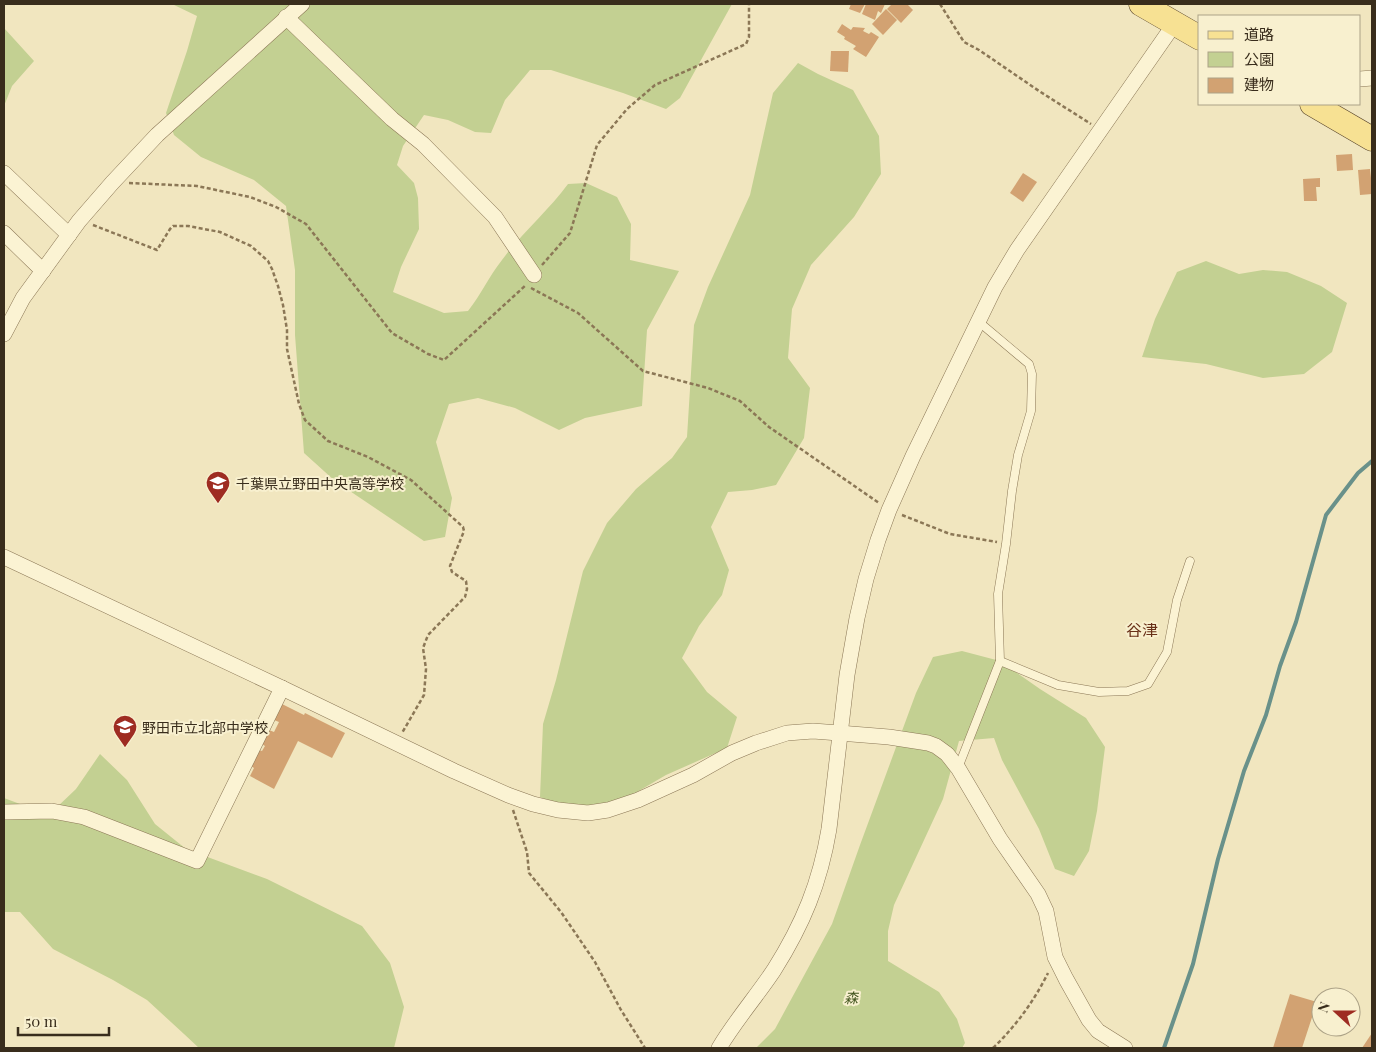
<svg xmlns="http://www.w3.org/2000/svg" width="1376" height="1052" font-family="'Playfair Display','Noto Sans JP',serif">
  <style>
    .green { fill: #c3d092 }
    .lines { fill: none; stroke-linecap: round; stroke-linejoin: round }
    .stream { stroke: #69918a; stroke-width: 4 }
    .building { fill: #d2a272 }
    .service-casing { stroke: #8b7756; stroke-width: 9 }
    .minor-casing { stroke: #8b7756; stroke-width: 16 }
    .primary-casing { stroke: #58442b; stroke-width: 25 }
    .path { stroke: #8b7756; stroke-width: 2.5; stroke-dasharray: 4 2.5; stroke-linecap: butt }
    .service { stroke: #fbf3d3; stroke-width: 8 }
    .minor { stroke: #fbf3d3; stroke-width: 15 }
    .primary { stroke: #f7e193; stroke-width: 24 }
    .labels { text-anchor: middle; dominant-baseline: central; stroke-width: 4; stroke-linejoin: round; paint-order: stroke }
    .poi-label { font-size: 14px; fill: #392d1c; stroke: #f8f0cf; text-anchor: start }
    .park-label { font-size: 14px; font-style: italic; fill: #455721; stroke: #f8f0cf }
    .quarter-label { font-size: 16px; fill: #693018; stroke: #f8f0cf }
  </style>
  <rect width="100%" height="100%" fill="#f1e6bf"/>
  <g class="green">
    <path d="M172 4H732L680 98 666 109 623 93 551 70H530L505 100 491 133 475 132 448 120 424 115 403 146 397 165 414 183 418 198 419 229 401 267 393 292 444 313 468 311C481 295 489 276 502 260 522 233 548 211 568 184L586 183 617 197 631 224 630 260 679 271 647 330 642 406 585 418 559 430 515 408 478 398 449 404 436 442 452 498 445 537 424 541 335 481 304 453 295 335V270L286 206 254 180 201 157 174 135 166 113 187 51 197 16Z"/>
    <polygon points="4,28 34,61 12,86 4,106"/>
    <polygon points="798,63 818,74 853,90 879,136 881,174 854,217 811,265 792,309 788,358 810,388 804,438 776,485 752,490 728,492 711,527 729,570 722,595 699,626 682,658 707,692 737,717 727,748 666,775 601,813 582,816 540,797 543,724 556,680 583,571 607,523 636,489 672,458 687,437 694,325 708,287 750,195 773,93"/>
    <polygon points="1206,261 1239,274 1263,270 1287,272 1321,286 1347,303 1332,352 1304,374 1263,378 1206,364 1142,357 1155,319 1177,272"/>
    <polygon points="962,651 1000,661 1040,689 1086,718 1105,747 1097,811 1089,851 1074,876 1055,869 1039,829 1002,760 994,738 959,741 943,799 894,905 888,931 888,961 939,992 957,1019 965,1043 962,1048 756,1048 775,1029 832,924 860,845 916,693 933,657"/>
    <polygon points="100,754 127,780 155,824 186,849 267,879 362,926 390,963 404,1007 394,1048 199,1048 184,1034 147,1000 113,980 53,949 20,912 4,912 4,798 28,807 55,809 76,789"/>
  </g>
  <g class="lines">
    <polyline class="stream" points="1164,1048 1193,964 1218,859 1244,771 1266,715 1280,666 1296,622 1326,515 1358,473 1372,461"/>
  </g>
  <g class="building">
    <polygon points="851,4 865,4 860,13 849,9"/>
    <polygon points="866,4 885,4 881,13 878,11 875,20 862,14"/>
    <polygon points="892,4 907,4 913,10 901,23 887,9"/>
    <polygon points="886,9 897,20 883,35 872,24"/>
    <polygon points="842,24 851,30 853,27 865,28 863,31 869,34 871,32 879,37 866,57 853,49 856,46 844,39 845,37 837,32"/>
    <polygon points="831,51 849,51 848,72 830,71"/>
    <polygon points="1352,154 1353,170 1337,171 1336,155"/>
    <polygon points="1370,169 1371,178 1372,178 1372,194 1360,195 1358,170"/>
    <polygon points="1023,173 1037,182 1023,202 1010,193"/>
    <polygon points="1320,178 1320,187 1316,187 1317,201 1304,201 1303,179"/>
    <polygon points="282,704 304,715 305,713 345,733 332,758 298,741 274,789 250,776 254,768 251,766 259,750 262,751 265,746 262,744 269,730 274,732 279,722 274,720"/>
    <polygon points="1290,994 1317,1002 1302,1048 1273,1048"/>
    <polygon points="1372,1033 1372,1048 1362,1048"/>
  </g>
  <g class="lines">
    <defs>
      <g id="service">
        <polyline points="1000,661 1058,685 1099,692 1128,691 1148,684 1167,652 1177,600 1190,561"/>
        <polyline points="958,768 1000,661 998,594 1006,544 1012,491 1018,455 1031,411 1032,374 1029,364 979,322"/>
      </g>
      <g id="minor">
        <polyline points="286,17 392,119 423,144 495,217 534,275"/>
        <polyline points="1360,79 1372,78"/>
        <polyline points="4,173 69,235"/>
        <polyline points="4,233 43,271"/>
        <polyline points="4,334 23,298 79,221 112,183 157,135 302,4"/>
        <polyline points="4,557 282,688 454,771 508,795 533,804 558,810 588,813 608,810 638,800 693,775 732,753 756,743 787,733 813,731 839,733 889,737 928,743 936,746 947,754 958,768 1000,839 1038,894 1046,911 1055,957 1066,979 1089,1020 1098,1031 1125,1048"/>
        <polyline points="4,812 52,811 84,817 197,861 282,688"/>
        <path d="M719 1048C735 1021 756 997 774 970 803 924 820 883 829 829L847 675 857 618 866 579 878 540 889 510 913 456 995 287 1017 250 1175 23"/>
      </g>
      <g id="primary">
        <polyline points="1141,4 1200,38"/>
        <polyline points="1312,104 1372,139"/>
      </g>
    </defs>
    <use href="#service" class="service-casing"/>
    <use href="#minor" class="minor-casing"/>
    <use href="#primary" class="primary-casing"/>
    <g class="path">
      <polyline points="940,4 964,42 979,50 1039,91 1091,124"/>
      <polyline points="129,183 197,186 250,197 276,207 306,224 392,333 428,354 444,360 526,285"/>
      <polyline points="93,225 157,250 170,229 173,226 188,226 220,232 251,246 268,261 272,269 278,286 283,305 287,330 287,349 299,404 305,420 328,441 368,457 411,480 463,527 464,531 450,566 452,572 466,581 467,589 465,597 428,635 423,648 426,669 424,695 402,733"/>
      <polyline points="542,265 570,233 597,145 627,109 655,85 746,44 749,37 749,4"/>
      <polyline points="531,288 578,313 643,371 708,388 740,401 769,427 879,503"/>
      <polyline points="902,515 950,534 997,542"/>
      <polyline points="513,810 527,852 529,873 561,912 595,962 621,1010 645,1048"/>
      <path d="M993 1048C1016 1026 1034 1001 1048 973"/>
    </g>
    <use href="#service" class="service"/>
    <use href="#minor" class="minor"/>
    <use href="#primary" class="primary"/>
  </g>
  <defs>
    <symbol id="school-pin" viewBox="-11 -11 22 30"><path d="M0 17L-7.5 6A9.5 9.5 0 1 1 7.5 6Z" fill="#9e2c22" stroke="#f8f0cf"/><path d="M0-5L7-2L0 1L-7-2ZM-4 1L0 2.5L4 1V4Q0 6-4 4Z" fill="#fff"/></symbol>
  </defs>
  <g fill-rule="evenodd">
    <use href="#school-pin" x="204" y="469" width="28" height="38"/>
    <use href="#school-pin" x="111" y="713" width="28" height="38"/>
  </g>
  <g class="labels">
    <g class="poi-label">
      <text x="236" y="483">千葉県立野田中央高等学校</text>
      <text x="142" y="727">野田市立北部中学校</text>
    </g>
    <g class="park-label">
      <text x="851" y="997">森</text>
    </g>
    <g class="quarter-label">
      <text x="1142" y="629">谷津</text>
    </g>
  </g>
  <rect width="1376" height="1052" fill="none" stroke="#392d1c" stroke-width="10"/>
  <rect x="1198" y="15" width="162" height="90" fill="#f8f0cf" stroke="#aca287"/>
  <rect x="1208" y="31" width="25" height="8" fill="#f7e193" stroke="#aca287"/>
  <text x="1244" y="40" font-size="15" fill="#392d1c">道路</text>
  <rect x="1208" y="52" width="25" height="15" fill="#c3d092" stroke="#aca287"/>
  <text x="1244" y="65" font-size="15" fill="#392d1c">公園</text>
  <rect x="1208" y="78" width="25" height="15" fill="#d2a272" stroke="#aca287"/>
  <text x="1244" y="90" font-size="15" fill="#392d1c">建物</text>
  <g transform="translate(1336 1012) rotate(291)"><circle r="24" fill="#f8f0cf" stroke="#aca287"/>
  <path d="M0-4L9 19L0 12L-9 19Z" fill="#9e2c22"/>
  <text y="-8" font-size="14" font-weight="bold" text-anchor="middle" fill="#392d1c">N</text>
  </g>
  <path d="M18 1027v8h91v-8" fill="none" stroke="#392d1c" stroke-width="2.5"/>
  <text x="25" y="1027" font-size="15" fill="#392d1c" stroke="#f8f0cf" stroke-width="4" paint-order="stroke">50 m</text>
</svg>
